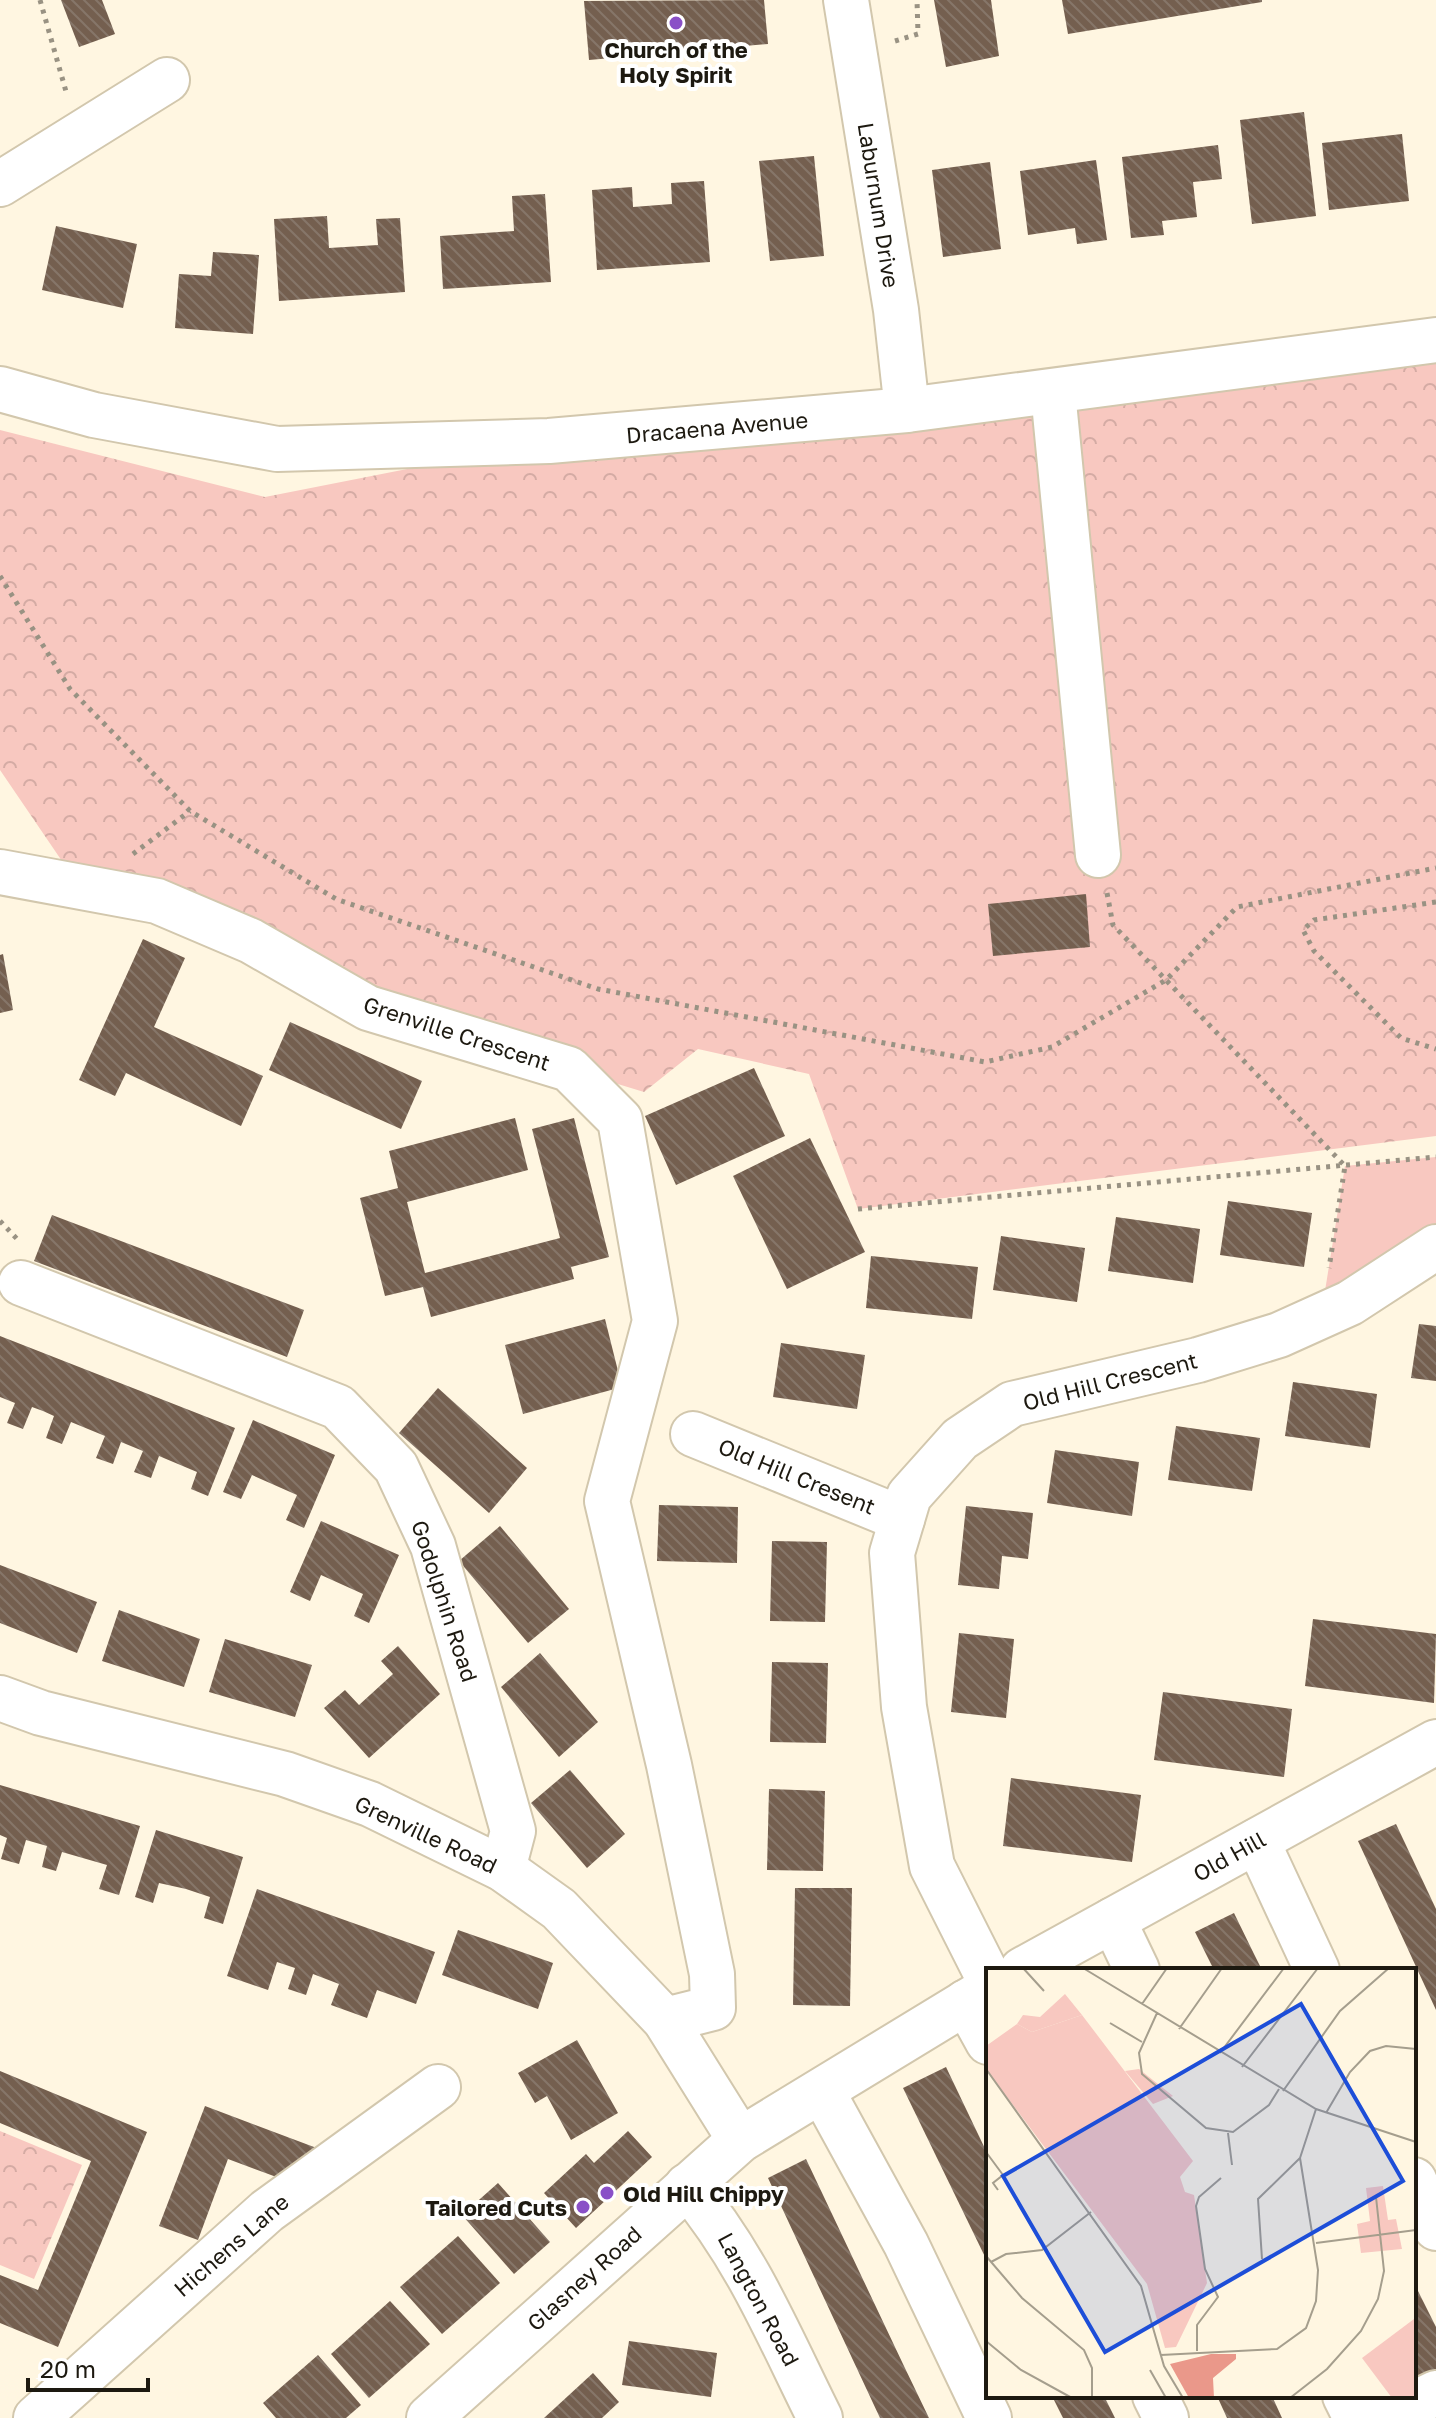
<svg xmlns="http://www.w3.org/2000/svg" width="1436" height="2418" font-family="'Golos Text',sans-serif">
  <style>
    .green { fill: #f8c8c0 }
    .park { fill: url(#park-crowns) }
    .building { fill: url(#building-back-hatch) }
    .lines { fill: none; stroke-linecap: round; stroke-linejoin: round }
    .minor-casing { stroke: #d2c7ad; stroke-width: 48 }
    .major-casing { stroke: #d2c7ad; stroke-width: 48 }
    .path { stroke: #999283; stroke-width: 5; stroke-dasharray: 4 6; stroke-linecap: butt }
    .minor { stroke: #fff; stroke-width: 44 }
    .major { stroke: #fff; stroke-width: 44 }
    .poi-dot { fill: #8a50c7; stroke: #fff; stroke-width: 3 }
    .labels { text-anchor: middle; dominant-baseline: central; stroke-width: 8; stroke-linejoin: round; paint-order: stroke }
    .poi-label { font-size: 22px; font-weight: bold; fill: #1d1910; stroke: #fff }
    .street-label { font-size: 22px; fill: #1d1910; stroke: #fff }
    .inset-road { fill: none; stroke: #a59e8d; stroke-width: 2 }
    .view { fill: #1d4ed8; fill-opacity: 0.15; stroke: #1d4ed8; stroke-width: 4 }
    .inset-edge { fill: none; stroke: #1d1910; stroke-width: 4 }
  </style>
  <defs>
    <pattern id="park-crowns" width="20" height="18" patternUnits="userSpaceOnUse" patternTransform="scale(2)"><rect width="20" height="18" fill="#f8c8c0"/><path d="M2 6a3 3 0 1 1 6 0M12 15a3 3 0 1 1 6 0" fill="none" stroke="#d4aba4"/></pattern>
    <pattern id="building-back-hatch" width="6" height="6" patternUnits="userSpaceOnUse" patternTransform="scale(2)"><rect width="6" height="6" fill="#745f4f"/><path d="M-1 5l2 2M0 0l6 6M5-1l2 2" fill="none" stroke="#867669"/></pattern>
  </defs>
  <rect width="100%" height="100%" fill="#fff6e1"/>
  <polygon class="green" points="1436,1157 1436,1247 1321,1316 1345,1166"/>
  <g class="park">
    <polygon points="1436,345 1436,1136 858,1209 809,1074 698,1049 644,1092 368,1008 66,867 0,770 0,430 265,497 549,441"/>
    <polygon points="0,2131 82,2165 34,2279 0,2265"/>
  </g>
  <g class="building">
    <polygon points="61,0 102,0 115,34 79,47"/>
    <polygon points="764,0 768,44 589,60 584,1"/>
    <polygon points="934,0 991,0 999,56 946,67"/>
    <polygon points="1062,0 1262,0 1262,2 1068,34"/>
    <polygon points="1304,112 1316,216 1252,224 1240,120"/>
    <polygon points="1402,134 1409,201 1329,210 1322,143"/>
    <polygon points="1218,145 1222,179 1193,182 1197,217 1162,221 1164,235 1131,238 1122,157"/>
    <polygon points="814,156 824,256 770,261 759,161"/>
    <polygon points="1096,160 1107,240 1077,244 1075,228 1028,235 1020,171"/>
    <polygon points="990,162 1001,249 943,257 932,170"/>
    <polygon points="704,181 710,262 597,270 592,190 632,187 633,207 672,204 671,183"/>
    <polygon points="545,194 551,282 443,289 440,236 514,231 512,196"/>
    <polygon points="327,216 329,248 378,245 376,219 400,218 405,292 279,301 274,219"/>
    <polygon points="56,226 137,244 123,308 42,290"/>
    <polygon points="213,252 259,255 253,334 175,328 179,274 211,276"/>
    <polygon points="1086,894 1090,947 993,956 988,904"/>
    <polygon points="143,939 185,958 154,1027 263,1076 241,1126 126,1073 115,1096 79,1080"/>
    <polygon points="3,954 13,1010 0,1013 0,955"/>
    <polygon points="290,1022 422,1081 401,1129 269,1070"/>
    <polygon points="754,1068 785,1136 676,1185 645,1116"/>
    <polygon points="515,1118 528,1170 407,1202 425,1273 560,1238 532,1129 574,1118 609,1257 571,1267 574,1279 431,1317 423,1287 385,1296 360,1198 398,1188 389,1151"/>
    <polygon points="810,1138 865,1252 787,1289 733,1176"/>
    <polygon points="1228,1201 1312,1213 1304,1267 1220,1255"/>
    <polygon points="52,1215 304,1310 287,1357 34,1261"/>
    <polygon points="1116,1217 1200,1229 1193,1283 1108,1271"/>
    <polygon points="1001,1236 1085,1248 1077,1302 993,1290"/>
    <polygon points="871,1256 978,1267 972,1319 866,1308"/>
    <polygon points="605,1319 622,1387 523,1414 505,1345"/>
    <polygon points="1419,1324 1436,1326 1436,1381 1411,1378"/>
    <polygon points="0,1336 235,1428 208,1496 191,1489 197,1472 159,1456 151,1478 134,1472 143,1451 121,1442 113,1464 96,1458 105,1436 71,1422 62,1444 46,1438 54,1416 43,1411 32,1407 23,1429 7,1423 15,1403 0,1397"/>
    <polygon points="781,1343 865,1355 857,1409 773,1397"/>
    <polygon points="1293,1382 1377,1394 1370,1448 1285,1436"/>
    <polygon points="438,1388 527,1468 489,1513 399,1433"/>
    <polygon points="253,1420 335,1455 304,1528 286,1520 297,1495 252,1475 241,1499 223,1492"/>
    <polygon points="1176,1426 1260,1438 1252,1491 1168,1480"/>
    <polygon points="1055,1450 1139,1462 1132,1516 1047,1503"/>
    <polygon points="659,1505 738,1507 737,1563 657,1561"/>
    <polygon points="966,1506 1033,1513 1028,1559 1002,1556 999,1589 958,1585"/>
    <polygon points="321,1521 399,1555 369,1623 354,1616 363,1594 321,1575 310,1601 290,1592"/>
    <polygon points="500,1526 569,1609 528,1643 459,1561"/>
    <polygon points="772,1541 827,1542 825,1622 770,1621"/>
    <polygon points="0,1565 97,1602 77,1653 0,1623"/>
    <polygon points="119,1610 200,1639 184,1687 102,1661"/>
    <polygon points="1313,1619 1436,1634 1434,1703 1305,1686"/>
    <polygon points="959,1633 1014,1639 1006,1718 951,1712"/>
    <polygon points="225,1639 312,1665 295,1717 209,1692"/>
    <polygon points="398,1646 440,1694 369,1758 324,1708 345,1690 359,1705 393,1674 381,1661"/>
    <polygon points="540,1653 598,1722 559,1757 501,1687"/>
    <polygon points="772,1662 828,1663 826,1743 770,1742"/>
    <polygon points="1163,1692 1292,1709 1284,1777 1154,1760"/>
    <polygon points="570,1770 625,1834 587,1868 531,1803"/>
    <polygon points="1011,1778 1141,1795 1132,1862 1003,1846"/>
    <polygon points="0,1785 140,1826 119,1895 99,1889 107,1865 62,1852 56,1871 42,1867 47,1846 26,1840 19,1864 1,1859 7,1838 0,1835"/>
    <polygon points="769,1789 825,1791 823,1871 767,1870"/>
    <polygon points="1396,1824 1436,1909 1436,2010 1358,1841"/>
    <polygon points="156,1830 243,1857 223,1924 204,1918 210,1897 186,1889 159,1883 153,1903 135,1897"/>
    <polygon points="795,1888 852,1888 850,2006 793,2005"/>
    <polygon points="257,1889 435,1952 416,2004 377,1990 367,2018 331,2005 339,1984 313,1974 306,1995 288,1989 295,1968 277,1962 268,1990 227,1976"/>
    <polygon points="1234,1913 1254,1954 1262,1970 1214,1970 1195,1932"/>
    <polygon points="458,1930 553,1963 538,2009 442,1975"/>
    <polygon points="577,2040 618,2113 571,2140 547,2096 535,2103 518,2073"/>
    <polygon points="946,2067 988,2155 988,2263 903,2088"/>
    <polygon points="0,2071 147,2132 58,2347 0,2323 0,2275 38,2290 91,2161 0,2123"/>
    <polygon points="205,2106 330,2153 290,2182 228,2159 198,2240 159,2226"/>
    <polygon points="628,2131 652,2157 576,2228 544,2193 586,2154 594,2163"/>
    <polygon points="806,2159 903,2364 929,2418 880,2418 768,2178"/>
    <polygon points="498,2183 550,2242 514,2274 462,2215"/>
    <polygon points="458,2236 500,2283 442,2334 400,2287"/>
    <polygon points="1414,2283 1436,2327 1436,2373 1414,2379"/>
    <polygon points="390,2301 430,2344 369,2398 331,2354"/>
    <polygon points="629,2341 717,2353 711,2397 622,2385"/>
    <polygon points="318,2355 361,2405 346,2418 276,2418 263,2403"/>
    <polygon points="593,2373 619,2402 602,2418 544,2418"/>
    <polygon points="1052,2396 1104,2396 1115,2418 1063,2418"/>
    <polygon points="1217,2396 1272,2396 1282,2418 1227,2418"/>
  </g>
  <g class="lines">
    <defs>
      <g id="minor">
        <polyline points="846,0 896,310 907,410"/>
        <polyline points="0,184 167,80"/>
        <polyline points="1053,392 1098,855"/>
        <polyline points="0,872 157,901 251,941 368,1008 569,1069 620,1120 655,1321 607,1501 669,1765 712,1974 713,2008 665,2020"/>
        <polyline points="21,1283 338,1407 396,1467 433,1546 513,1831 503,1869"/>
        <polyline points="693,1434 902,1519"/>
        <polyline points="0,1698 41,1713 285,1774 370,1804 503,1869 559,1909 665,2020 740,2140"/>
        <polyline points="1257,1841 1317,1970"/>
        <polyline points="1113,1920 1137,1970"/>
        <polyline points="1022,1970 1436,1742"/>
        <polyline points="988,1977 932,1866 904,1707 892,1553 909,1496 960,1439 1012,1404 1198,1360 1279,1335 1350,1303 1436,1247"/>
        <polyline points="966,2002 988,2042"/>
        <polyline points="822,2091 906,2244 989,2418"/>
        <polyline points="1414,2180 1436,2228"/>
        <path d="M687 2186C747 2257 779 2336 820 2418"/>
        <polyline points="1155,2396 1166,2418"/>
        <polyline points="1345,2396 1356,2418"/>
        <polyline points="36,2418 267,2211 438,2087"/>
        <polyline points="429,2418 740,2140 988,1989"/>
        <polyline points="1384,2418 1436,2393"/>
      </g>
      <polyline id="major" points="0,389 94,415 277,449 549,441 907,410 1436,340"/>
    </defs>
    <use href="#minor" class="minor-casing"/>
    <use href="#major" class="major-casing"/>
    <g class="path">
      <polyline points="40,0 67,95"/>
      <polyline points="895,41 918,34 917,0"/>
      <polyline points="0,576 70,689 190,811 336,899 598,989 985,1062 1052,1047 1166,980 1237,907 1436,868"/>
      <polyline points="133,854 190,811"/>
      <polyline points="1107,893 1113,925 1345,1166 1329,1268"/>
      <polyline points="1436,902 1314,920 1303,930 1314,951 1401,1038 1436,1049"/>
      <polyline points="858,1209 1436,1157"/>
      <polyline points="0,1221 19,1241"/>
    </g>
    <use href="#minor" class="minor"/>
    <use href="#major" class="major"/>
  </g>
  <g class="poi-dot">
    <circle cx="676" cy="23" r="8"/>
    <circle cx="607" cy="2193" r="8"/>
    <circle cx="583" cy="2207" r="8"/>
  </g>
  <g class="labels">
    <g class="poi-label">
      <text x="676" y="49">Church of the<tspan x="676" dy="25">Holy Spirit</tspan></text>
      <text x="623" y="2193" text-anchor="start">Old Hill Chippy</text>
      <text x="567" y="2207" text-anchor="end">Tailored Cuts</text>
    </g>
    <g class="street-label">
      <text transform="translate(879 205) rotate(81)">Laburnum Drive</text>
      <text transform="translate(717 427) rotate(-5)">Dracaena Avenue</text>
      <text transform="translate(457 1033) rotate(18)">Grenville Crescent</text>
      <text transform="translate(1110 1381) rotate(-14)">Old Hill Crescent</text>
      <text transform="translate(797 1476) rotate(22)">Old Hill Cresent</text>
      <text transform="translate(445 1601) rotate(72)">Godolphin Road</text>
      <text transform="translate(426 1834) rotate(25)">Grenville Road</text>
      <text transform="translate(1229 1856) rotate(-29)">Old Hill</text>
      <text transform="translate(231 2245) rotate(-41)">Hichens Lane</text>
      <text transform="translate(584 2278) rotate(-42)">Glasney Road</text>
      <text transform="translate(759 2299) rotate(62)">Langton Road</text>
    </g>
  </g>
  <g transform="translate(986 1968)">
    <rect width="430" height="430" fill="#fff6e1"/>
    <path d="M79 26 96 47 46 64 31 56 37 47 54 49ZM153 101 187 128 167 136 139 103Z" fill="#f8c8c0"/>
    <path d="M225 386H250V391L227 410 228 430H203L184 396Z" fill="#ea988a"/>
    <path d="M96 47 207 193 194 209 199 224 208 227 221 315 190 379 179 380 161 316 0 101V78L31 56 46 64ZM397 218 402 252 410 251 416 281 375 285 371 256 384 253 380 220ZM428 351 430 430H406L376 390Z" fill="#f8c8c0"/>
    <path class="inset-road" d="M37 0 58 23M97 0 330 141 430 174M156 36 181 0M171 45 153 85 156 106 220 160 247 164 283 137 293 121M124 55 156 74M193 61 236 0M234 85 298 0M256 99 332 0M0 101 155 318 178 398 197 430M297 123 354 43 403 0M340 145 364 104 384 83 400 78 430 81M242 165 246 197M0 184 17 207 7 215 12 222M330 275 430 262M0 288 36 330 98 382 106 400V430M276 291 272 231 314 190M5 294 20 286 56 282 105 244M0 373 35 402 86 430M211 383V357L232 329 219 301 210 238 213 229 235 210M175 387 291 381 320 360 330 333 332 302 314 190 330 141M164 402 180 430M304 430 341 401 375 363 392 331 398 303 390 229"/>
    <path class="view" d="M315 36 417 213 119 384 17 208Z"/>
    <rect width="430" height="430" class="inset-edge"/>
  </g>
  <path d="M28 2378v12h120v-12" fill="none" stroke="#1d1910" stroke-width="4"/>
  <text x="40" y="2378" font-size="24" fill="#1d1910" stroke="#ffffff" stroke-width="6" paint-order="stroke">20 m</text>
</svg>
